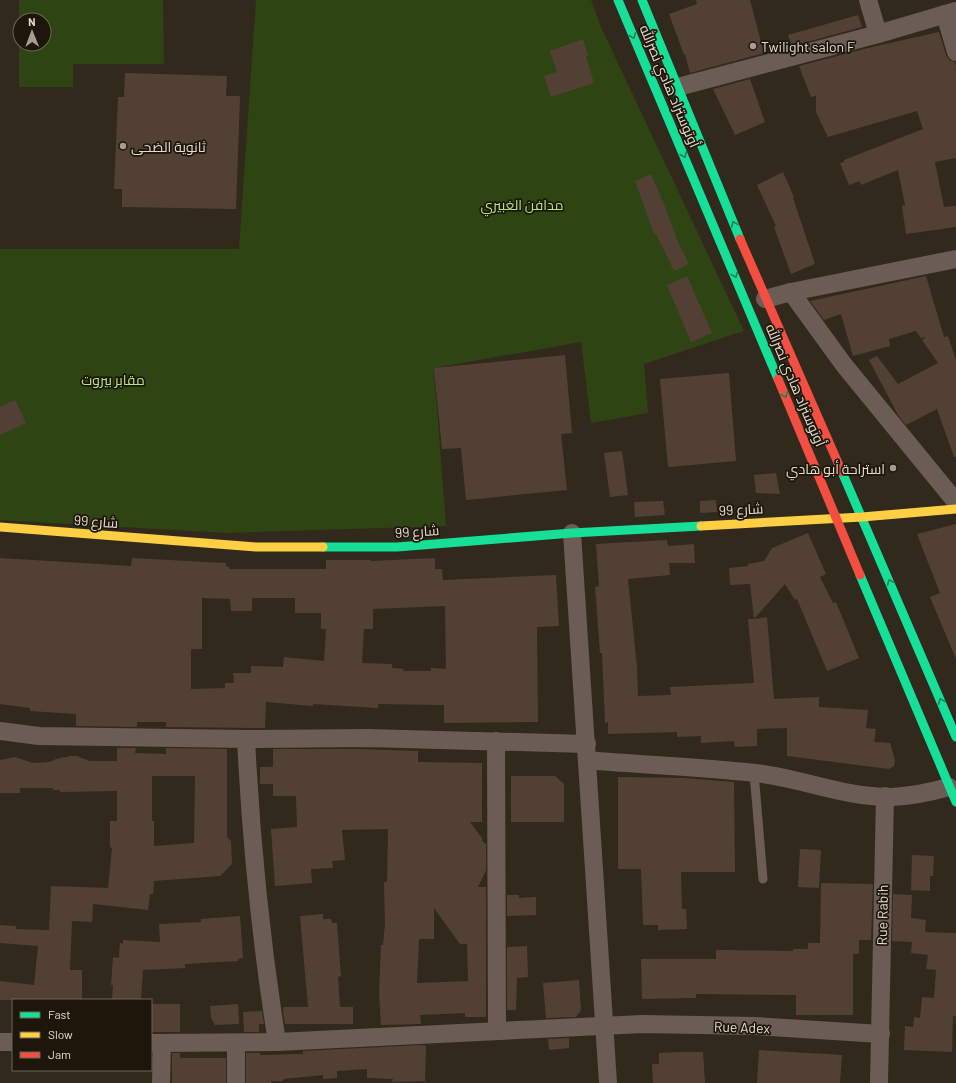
<svg xmlns="http://www.w3.org/2000/svg" width="956" height="1083" font-family="Barlow,Cairo,sans-serif">
  <style>
    .green { fill: #2e4412; fill-rule: evenodd }
    .building { fill: #534035; fill-rule: evenodd }
    .lines { fill: none; stroke-linecap: round; stroke-linejoin: round }
    .lane { stroke: #6c5c56; stroke-width: 9 }
    .street { stroke: #6c5c56; stroke-width: 18 }
    .fast { stroke: #16e098; stroke-width: 9 }
    .slow { stroke: #ffcf43; stroke-width: 9 }
    .jam { stroke: #f24e42; stroke-width: 9 }
    .oneway { stroke: #198559 }
    .poi-dot { fill: #a69d8f; stroke: #1c160b; stroke-width: 1.5 }
    .labels { text-anchor: middle; dominant-baseline: central; stroke-width: 3.5; stroke-linejoin: round; paint-order: stroke }
    .poi-label { font-size: 14px; fill: #e5dccd; stroke: #1c160b; text-anchor: start }
    .street-label { font-size: 14px; fill: #e5dccd; stroke: #1c160b }
    .park-label { font-size: 14px; fill: #b2e87e; stroke: #1c160b }
  </style>
  <rect width="100%" height="100%" fill="#31291c"/>
  <g class="green">
    <path d="M19 0H163L164 64H73V87H19ZM20 20H44V44H20Z"/>
    <polygon points="256,0 591,0 601,27 744,331 644,364 648,413 591,423 581,342 434,368 446,526 226,533 0,520 0,249 239,249"/>
  </g>
  <g class="building">
    <polygon points="696,0 750,0 764,53 690,73 685,54 684,55 669,14 697,4"/>
    <polygon points="858,15 862,27 792,46 788,35"/>
    <polygon points="939,32 946,55 949,60 955,62 956,67 956,158 935,162 944,207 956,206 956,227 906,234 902,206 905,205 898,170 861,185 860,181 849,185 840,163 844,162 844,160 923,129 917,111 828,137 816,112 816,96 811,97 799,66 868,48"/>
    <polygon points="583,39 588,55 586,56 594,83 551,97 544,76 557,72 550,51"/>
    <polygon points="125,73 227,76 226,96 240,96 236,209 122,207 122,189 114,189 118,97 124,97"/>
    <polygon points="750,79 765,122 735,135 713,89"/>
    <polygon points="783,172 794,197 793,198 815,264 791,274 774,227 776,226 757,185"/>
    <polygon points="651,174 666,209 677,240 689,264 674,271 656,234 654,234 635,181"/>
    <polygon points="687,276 712,333 691,342 667,285"/>
    <polygon points="926,276 944,337 948,336 956,360 956,457 954,457 937,409 906,425 898,415 869,360 877,356 898,384 938,363 922,340 926,337 921,338 916,331 889,339 890,346 853,356 841,314 824,320 810,301"/>
    <polygon points="565,355 572,433 561,434 567,490 466,500 461,448 442,449 434,368"/>
    <polygon points="729,373 736,461 668,467 660,379"/>
    <polygon points="15,400 26,423 0,435 0,407"/>
    <polygon points="622,451 628,495 610,497 604,453"/>
    <polygon points="776,473 780,494 756,493 754,475"/>
    <polygon points="716,500 717,512 700,513 700,501"/>
    <polygon points="663,501 665,515 635,517 634,502"/>
    <polygon points="956,524 956,659 930,597 940,593 917,534"/>
    <polygon points="808,533 826,574 820,577 833,603 836,602 859,658 827,671 797,599 795,600 785,584 754,619 767,617 774,699 819,697 819,707 868,710 866,728 876,729 874,742 890,743 895,760 894,766 889,769 787,756 787,728 757,729 757,746 735,747 734,741 701,743 701,736 677,737 677,732 608,734 608,722 605,723 602,653 600,653 595,587 599,586 596,544 667,540 668,546 694,544 695,563 669,563 670,575 628,579 637,667 638,696 671,695 670,687 754,683 748,619 754,619 750,584 730,585 729,568 748,566 748,564 764,561 772,548"/>
    <path d="M0 558 131 566 132 558 226 563V566L229 567V569H326V560H371V561L435 558V569H442L443 580 556 575 559 626 537 627 538 722 444 723V705L378 704V708L313 704V706L266 702 265 728 166 727V722H137V727L76 726V714L30 711V708L0 704ZM202 598 230 599 231 611H252V598H295V613H321V629H326L324 661 284 657 283 667 251 666V673H233L234 683H225V688L191 689V649H202ZM445 606 446 669 431 668V671H403L404 669 392 668V664L362 663 364 629H373V609Z"/>
    <path d="M117 748H136L135 753 166 754V748L227 749V837L231 841 232 864 220 876 154 881 153 894H150L148 910 93 904 92 922 72 921 70 970H82V1000H0V981L34 985 38 946 0 943V925L16 926V929L49 930 51 886 108 888 112 848 110 847V821H117V791L60 792V790H53V788H20V793H0V760L15 757 33 763 50 762 56 759 71 756H77L89 761H117ZM152 776H195L194 843 154 846V821H152Z"/>
    <path d="M273 749H357L418 751V762L482 763V822H470L482 838V841L486 844V870L478 887H486V1017H465V1013L420 1015 421 1024 381 1025 379 993 381 945H383L385 924 384 882H387L388 829 342 830 345 860 332 861 333 868 311 869 312 883 275 886 271 829 297 827 296 796H273V784H260V767H273ZM434 908 460 944H467L468 981 417 983 419 939H434Z"/>
    <polygon points="511,776 555,776 564,784 564,822 511,822"/>
    <polygon points="618,777 684,778 734,782 735,872 681,872 682,909 686,909 687,929 658,930 658,925 643,925 641,869 618,869"/>
    <polygon points="800,849 821,850 819,888 798,887"/>
    <polygon points="912,855 934,856 933,876 930,876 930,891 911,890"/>
    <polygon points="821,883 873,884 871,940 859,940 859,954 853,954 853,1015 796,1015 796,995 696,994 696,998 642,999 641,959 716,959 716,950 793,951 793,949 808,949 808,943 820,943"/>
    <polygon points="893,894 912,895 911,918 926,920 925,932 956,933 956,1016 953,1016 952,1052 904,1050 905,1026 913,1027 914,1017 920,1018 922,997 934,998 936,970 926,969 928,955 911,953 912,942 892,941"/>
    <polygon points="507,895 519,895 519,898 536,897 536,915 507,916"/>
    <polygon points="323,914 323,919 331,919 332,923 337,923 341,976 338,977 340,1007 353,1007 353,1024 285,1024 283,1010 284,1007 308,1007 300,916"/>
    <polygon points="240,916 243,958 238,959 238,961 185,964 185,968 143,970 141,1000 112,999 113,985 111,985 113,957 119,958 120,943 123,944 123,940 160,942 159,924 201,922 201,919"/>
    <polygon points="527,946 528,977 517,978 516,1010 507,1010 507,947"/>
    <polygon points="579,980 581,1010 576,1017 546,1018 543,983"/>
    <rect x="151" y="1004" width="29" height="28"/>
    <polygon points="238,1004 239,1024 215,1025 211,1018 210,1006"/>
    <polygon points="262,1011 264,1024 259,1024 259,1032 244,1032 243,1012"/>
    <polygon points="569,1038 569,1048 549,1050 548,1039"/>
    <polygon points="422,1045 426,1046 425,1081 392,1082 393,1079 367,1078 367,1069 337,1071 337,1078 323,1079 323,1075 283,1079 283,1081 271,1081 271,1083 246,1083 246,1053 260,1053 260,1055 303,1054 303,1051"/>
    <polygon points="759,1050 842,1055 840,1083 757,1083"/>
    <polygon points="680,1052 703,1052 705,1083 653,1083 652,1064 659,1064 659,1053"/>
    <polygon points="172,1053 180,1053 180,1058 226,1058 226,1083 172,1083"/>
  </g>
  <g class="lines">
    <polyline class="lane" points="754,773 763,879"/>
    <g class="street">
      <polyline points="868,0 878,34"/>
      <polyline points="945,14 956,52"/>
      <polyline points="678,87 878,34 956,11"/>
      <polyline points="791,292 844,365 956,502"/>
      <polyline points="765,299 791,292 956,259"/>
      <polyline points="572,533 608,1083"/>
      <polyline points="0,731 39,736 246,739 368,738 587,744"/>
      <path d="M246 739C251 841 261 942 277 1042"/>
      <polyline points="496,741 497,1031"/>
      <path d="M587 760C643 765 699 767 755 773 801 778 846 798 892 797 912 796 931 792 949 787"/>
      <polyline points="0,1042 13,1042"/>
      <polyline points="151,1043 277,1042 642,1024 755,1026 881,1034"/>
      <polyline points="236,1043 236,1083"/>
      <polyline points="161,1083 162,1043"/>
      <polyline points="879,1083 885,796"/>
    </g>
    <g class="fast">
      <polyline points="618,0 778,379"/>
      <polyline points="642,0 740,239"/>
      <polyline points="842,472 956,737"/>
      <polyline points="323,547 397,547 572,533 701,526"/>
      <polyline points="860,575 956,802"/>
    </g>
    <g class="slow">
      <polyline points="701,526 862,517 956,509"/>
      <polyline points="0,527 256,547 323,547"/>
    </g>
    <g class="jam">
      <polyline points="740,239 842,472"/>
      <polyline points="778,379 860,575"/>
    </g>
  </g>
  <defs><path id="oneway-chevron" d="M-2-3.5L2.5 0L-2 3.5" fill="none" stroke-width="1.6" stroke-linecap="round" stroke-linejoin="round"/></defs>
  <g class="oneway">
    <use href="#oneway-chevron" transform="translate(633 36) rotate(67)"/>
    <use href="#oneway-chevron" transform="translate(684 155) rotate(67)"/>
    <use href="#oneway-chevron" transform="translate(734 224) rotate(-112)"/>
    <use href="#oneway-chevron" transform="translate(735 275) rotate(67)"/>
    <use href="#oneway-chevron" transform="translate(785 395) rotate(67)"/>
    <use href="#oneway-chevron" transform="translate(890 582) rotate(-113)"/>
    <use href="#oneway-chevron" transform="translate(941 701) rotate(-113)"/>
  </g>
  <g class="poi-dot">
    <circle cx="753" cy="46" r="4"/>
    <circle cx="123" cy="146" r="4"/>
    <circle cx="893" cy="468" r="4"/>
  </g>
  <g class="labels">
    <g class="poi-label">
      <text x="761" y="46">Twilight salon F</text>
      <text x="131" y="146">ثانوية الضحى</text>
      <text x="885" y="468" text-anchor="end">استراحة أبو هادي</text>
    </g>
    <g class="street-label">
      <text transform="translate(670 86) rotate(67)">أوتوستراد هادي نصرالله</text>
      <text transform="translate(796 385) rotate(67)">أوتوستراد هادي نصرالله</text>
      <text transform="translate(741 509) rotate(-3)">شارع 99</text>
      <text transform="translate(96 521) rotate(4)">شارع 99</text>
      <text transform="translate(417 531) rotate(-4)">شارع 99</text>
      <text transform="translate(882 915) rotate(-89)">Rue Rabih</text>
      <text transform="translate(742 1027) rotate(2)">Rue Adex</text>
    </g>
    <g class="park-label">
      <text x="522" y="204">مدافن الغبيري</text>
      <text x="113" y="379">مقابر بيروت</text>
    </g>
  </g>
  <rect x="12" y="999" width="140" height="72" fill="#1c160b" stroke="#6c6559"/>
  <rect x="20" y="1012" width="20" height="6" fill="#16e098" stroke="#6c6559"/>
  <text x="48" y="1019" font-size="12" fill="#e5dccd">Fast</text>
  <rect x="20" y="1032" width="20" height="6" fill="#ffcf43" stroke="#6c6559"/>
  <text x="48" y="1039" font-size="12" fill="#e5dccd">Slow</text>
  <rect x="20" y="1052" width="20" height="6" fill="#f24e42" stroke="#6c6559"/>
  <text x="48" y="1059" font-size="12" fill="#e5dccd">Jam</text>
  <g transform="translate(32 32) rotate(359)"><circle r="19" fill="#1c160b" stroke="#6c6559"/>
  <path d="M0-3L7 15L0 10L-7 15Z" fill="#a69d8f"/>
  <text y="-6" font-size="11" font-weight="bold" text-anchor="middle" fill="#e5dccd">N</text>
  </g>
</svg>
